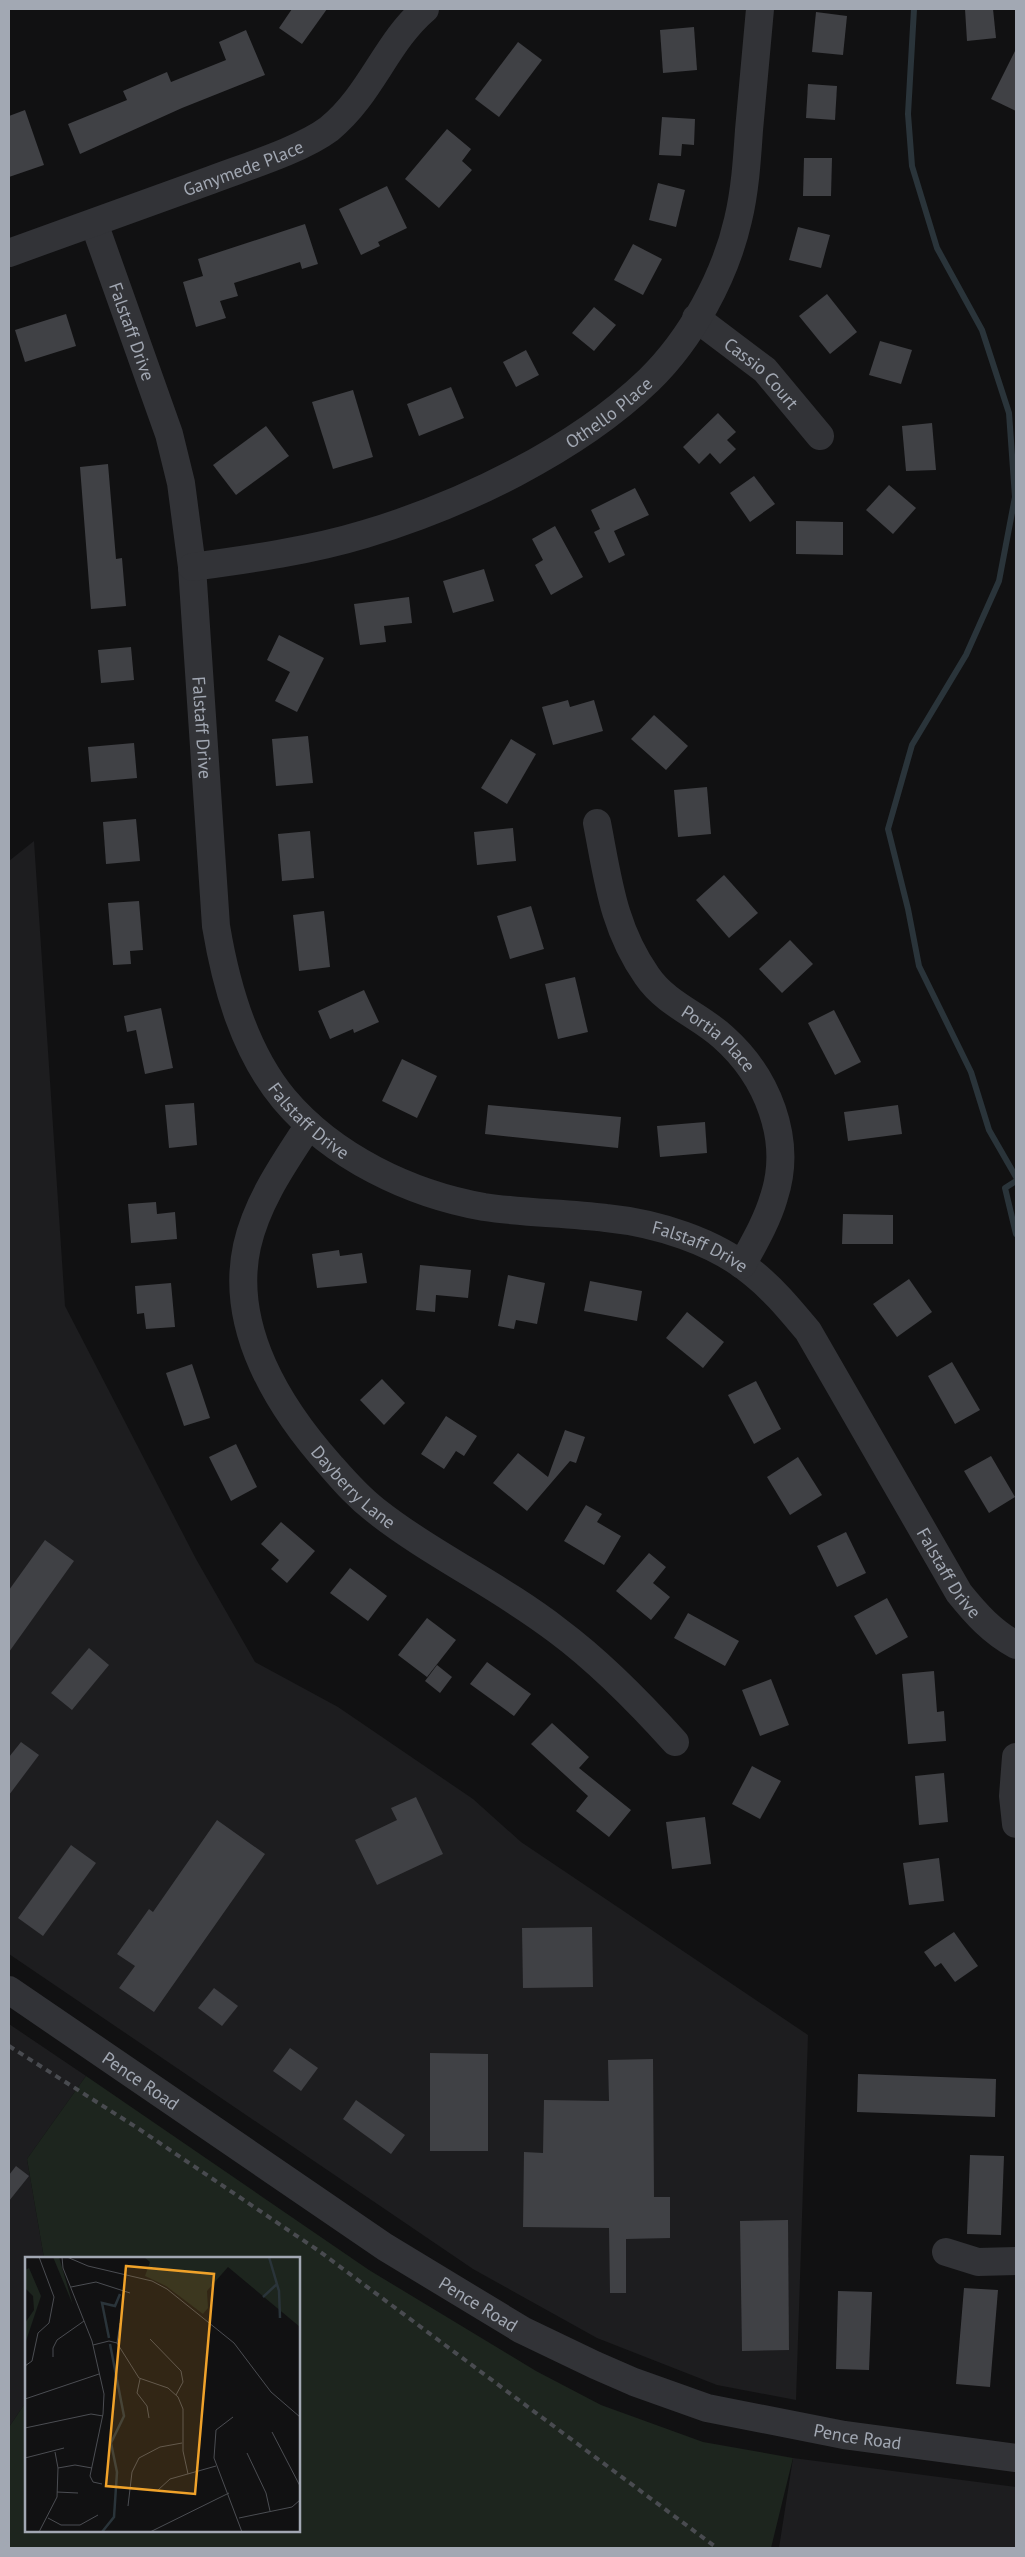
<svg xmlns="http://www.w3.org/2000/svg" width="1025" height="2557" font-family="'PT Sans',sans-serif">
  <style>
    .built { fill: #1d1d1f }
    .green { fill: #1d251e }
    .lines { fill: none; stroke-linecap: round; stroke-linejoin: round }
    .stream { stroke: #2a343a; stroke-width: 6 }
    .building { fill: #404145 }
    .minor { stroke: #323337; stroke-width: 28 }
    .rail { stroke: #494b50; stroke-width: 4; stroke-dasharray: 6 5; stroke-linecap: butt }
    .labels { text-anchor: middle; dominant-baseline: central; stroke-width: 4.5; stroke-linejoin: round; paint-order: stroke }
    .street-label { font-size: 18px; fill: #a2a8b3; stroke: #0c0c0d }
    .inset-river { fill: none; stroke: #2a343a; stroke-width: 2.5 }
    .inset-road { fill: none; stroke: #4b4d52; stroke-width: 1 }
    .view { fill: #f0a22a; fill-opacity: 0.15; stroke: #f0a22a; stroke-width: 2.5 }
    .inset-edge { fill: none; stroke: #a2a8b3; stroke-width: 2.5 }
  </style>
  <rect width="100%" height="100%" fill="#111112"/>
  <g class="built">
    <polygon points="34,841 65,1306 196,1559 255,1662 338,1707 473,1799 521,1842 808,2035 796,2400 717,2385 597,2338 473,2269 9,1954 9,861"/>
    <polygon points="9,2024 86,2076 27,2159 44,2258 26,2258 26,2402 9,2427"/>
    <polygon points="793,2458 1016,2487 1016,2548 779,2548"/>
  </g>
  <polygon class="green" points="86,2076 369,2270 536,2371 601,2405 703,2442 793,2458 771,2548 9,2548 9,2427 26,2402 26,2531 299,2531 299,2258 44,2258 27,2159"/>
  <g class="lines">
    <g class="stream">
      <polyline points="914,9 908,114 912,166 937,248 982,330 1009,413 1015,497 999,581 966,655 912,745 888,829 908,909 919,966 971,1072 989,1130 1016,1177"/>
      <polyline points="1016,1181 1005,1188 1016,1234"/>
    </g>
  </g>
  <g class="building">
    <polygon points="292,9 327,9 302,44 279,28"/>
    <polygon points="965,9 993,9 996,38 967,41"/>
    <polygon points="816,12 847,16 843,55 812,52"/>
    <polygon points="694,27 697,70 663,73 660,30"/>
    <polygon points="246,30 265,75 182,108 80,154 68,124 127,100 123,91 167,72 171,82 226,60 219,42"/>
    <polygon points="518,42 542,60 499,117 475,99"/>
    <polygon points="1016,49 1016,111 991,99"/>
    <polygon points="808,84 837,86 835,120 806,118"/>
    <polygon points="25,110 44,165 9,177 9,116"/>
    <polygon points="662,117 695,119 694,145 682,144 681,156 659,155"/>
    <polygon points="447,129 471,149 462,161 472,170 439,208 405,179"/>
    <polygon points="804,158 832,158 831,196 803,196"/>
    <polygon points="658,183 685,190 676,227 649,220"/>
    <polygon points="387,186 407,228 378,242 380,246 361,255 339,209"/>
    <polygon points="305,224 318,264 302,269 300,262 234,283 238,296 220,301 226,318 196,327 183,282 203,276 198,259"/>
    <polygon points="798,227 830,235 821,268 789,260"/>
    <polygon points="633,244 662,259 643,295 614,280"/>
    <polygon points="827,294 857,332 830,354 799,316"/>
    <polygon points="594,307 616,325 594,351 572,333"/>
    <polygon points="66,314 76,346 25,362 15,330"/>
    <polygon points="880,341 912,350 901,384 869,375"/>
    <polygon points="526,350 539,375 516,387 503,362"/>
    <polygon points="451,387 464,418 419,436 407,404"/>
    <polygon points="353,390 373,457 333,469 312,402"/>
    <polygon points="718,413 736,432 727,440 736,449 720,464 710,453 699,464 683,447"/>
    <polygon points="932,423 936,470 906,471 902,426"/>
    <polygon points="266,426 289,456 236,495 213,465"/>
    <polygon points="108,464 116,559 122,558 126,606 91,609 80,467"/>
    <polygon points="754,476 775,504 750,522 730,493"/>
    <polygon points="889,485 916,508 893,534 866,510"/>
    <polygon points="635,488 649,515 614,531 625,555 609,563 594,532 600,529 591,510"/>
    <polygon points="796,521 843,522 843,555 796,554"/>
    <polygon points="555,526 583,577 551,595 535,565 543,560 532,539"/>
    <polygon points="484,569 494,601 453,613 443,581"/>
    <polygon points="409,597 412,623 384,626 386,642 360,645 354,604"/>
    <polygon points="279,635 324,658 297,712 275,701 290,672 267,660"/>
    <polygon points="131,647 134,680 101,683 98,650"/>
    <polygon points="568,700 570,707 594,700 603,731 553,745 542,707"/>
    <polygon points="654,715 688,746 666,770 631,739"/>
    <polygon points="308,736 313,783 276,786 272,739"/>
    <polygon points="511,739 536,754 507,804 481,788"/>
    <polygon points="134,743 137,778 91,782 88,747"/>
    <polygon points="707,787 711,834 678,837 674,790"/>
    <polygon points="136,819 140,861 106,864 103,822"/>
    <polygon points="513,828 516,861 477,865 474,832"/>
    <polygon points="310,831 314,878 282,881 278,834"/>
    <polygon points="724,875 758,913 729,938 696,900"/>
    <polygon points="139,901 143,950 130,951 131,964 113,965 108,903"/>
    <polygon points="531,906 544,949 510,959 497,916"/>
    <polygon points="324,911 330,967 299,971 293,915"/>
    <polygon points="790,940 813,964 782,993 759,969"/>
    <polygon points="575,977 588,1032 558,1039 545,984"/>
    <polygon points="364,990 379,1022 354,1033 353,1029 330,1039 318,1011"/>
    <polygon points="161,1008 173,1068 145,1074 136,1030 127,1032 124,1016"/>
    <polygon points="834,1010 861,1062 835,1075 808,1023"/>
    <polygon points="402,1059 437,1076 417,1118 382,1101"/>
    <polygon points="194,1103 197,1145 169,1148 165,1105"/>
    <polygon points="488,1105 621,1117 618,1148 485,1134"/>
    <polygon points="898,1105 902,1134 848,1141 844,1112"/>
    <polygon points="705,1122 707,1153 660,1157 657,1126"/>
    <polygon points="156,1202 157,1214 175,1212 177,1239 131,1243 128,1204"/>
    <polygon points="843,1214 893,1215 893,1244 842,1244"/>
    <polygon points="339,1250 340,1256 362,1253 367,1283 317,1288 312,1254"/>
    <polygon points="420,1265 471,1270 468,1298 436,1295 435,1312 416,1310"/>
    <polygon points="508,1275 545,1283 537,1324 516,1320 514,1329 498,1326"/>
    <polygon points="909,1279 932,1312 897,1337 873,1304"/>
    <polygon points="590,1281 642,1291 637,1321 584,1311"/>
    <polygon points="171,1283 175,1327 146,1329 144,1313 137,1314 135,1286"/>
    <polygon points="687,1312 724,1342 703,1368 666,1338"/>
    <polygon points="952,1362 980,1410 955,1424 928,1376"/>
    <polygon points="192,1364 210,1418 184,1426 166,1373"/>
    <polygon points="382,1379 405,1403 384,1425 360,1400"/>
    <polygon points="756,1381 781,1429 754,1444 728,1395"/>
    <polygon points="446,1416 477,1436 464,1456 456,1451 444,1469 421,1454"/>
    <polygon points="565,1430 585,1437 576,1463 570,1461 527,1511 493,1483 518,1453 548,1477"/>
    <polygon points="236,1444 257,1487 231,1501 209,1457"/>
    <polygon points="991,1456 1015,1497 989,1513 964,1471"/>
    <polygon points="798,1457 822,1495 790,1515 767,1477"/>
    <polygon points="586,1505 602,1514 597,1522 621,1536 604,1565 564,1541"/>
    <polygon points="281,1522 315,1551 287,1583 271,1569 279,1560 261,1544"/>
    <polygon points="846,1532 866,1573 837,1587 817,1546"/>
    <polygon points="45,1540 74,1561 9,1652 9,1590"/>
    <polygon points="649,1553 666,1567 653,1583 670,1597 651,1620 616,1591"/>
    <polygon points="350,1568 387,1596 368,1621 330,1593"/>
    <polygon points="887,1598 908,1637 876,1655 854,1616"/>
    <polygon points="688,1613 739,1641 725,1666 674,1638"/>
    <polygon points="427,1618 456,1640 427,1677 398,1655"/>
    <polygon points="89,1648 109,1665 72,1710 51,1693"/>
    <polygon points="487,1662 531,1694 514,1716 470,1684"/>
    <polygon points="437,1665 452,1677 440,1693 425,1681"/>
    <polygon points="934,1671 937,1712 944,1711 946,1741 908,1744 902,1674"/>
    <polygon points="771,1679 789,1725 760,1736 742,1690"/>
    <polygon points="552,1723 589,1757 579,1768 631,1810 609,1837 576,1811 588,1796 531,1744"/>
    <polygon points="21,1742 39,1755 9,1795 9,1757"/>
    <polygon points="752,1766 781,1781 760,1819 732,1804"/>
    <polygon points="944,1773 948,1822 919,1825 915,1776"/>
    <polygon points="416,1797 443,1854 377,1885 355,1840 397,1820 391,1808"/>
    <polygon points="705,1817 711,1864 672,1869 666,1822"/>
    <polygon points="217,1820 265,1854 154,2012 119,1988 135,1966 117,1954 149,1909 153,1912"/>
    <polygon points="71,1845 96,1863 43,1936 18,1918"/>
    <polygon points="939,1858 944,1901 909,1905 903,1863"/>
    <polygon points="592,1927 593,1987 523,1988 522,1928"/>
    <polygon points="954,1932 978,1966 955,1982 941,1963 935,1967 924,1952"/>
    <polygon points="214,1988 238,2006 222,2026 198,2008"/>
    <polygon points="290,2048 318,2068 301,2091 273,2071"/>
    <polygon points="430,2053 488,2054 488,2151 430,2151"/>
    <polygon points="653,2059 654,2197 670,2197 670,2238 626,2239 626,2293 610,2293 609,2228 523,2227 524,2152 543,2153 544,2100 609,2101 608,2060"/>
    <polygon points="858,2074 996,2079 995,2117 857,2112"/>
    <polygon points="356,2100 405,2135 391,2154 343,2119"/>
    <polygon points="970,2155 1004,2156 1001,2235 967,2234"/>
    <polygon points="16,2166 29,2176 9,2201 9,2175"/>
    <polygon points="788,2220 789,2350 742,2351 740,2221"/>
    <polygon points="964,2288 998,2290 990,2387 956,2384"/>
    <polygon points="838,2291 872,2292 869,2370 836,2369"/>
  </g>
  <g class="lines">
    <g class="minor">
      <path id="s1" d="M94 223 169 434 181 483 192 567 216 926C226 986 244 1051 284 1099 333 1157 410 1194 484 1207 524 1213 566 1213 606 1218 656 1223 715 1241 754 1274 775 1291 791 1311 808 1331L959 1593C976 1614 992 1632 1016 1645"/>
      <path id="s2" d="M9 253C76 229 144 204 211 180 245 167 301 150 329 129 371 95 386 42 425 9"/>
      <path id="s3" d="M696 318 765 370 820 436"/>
      <path id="s4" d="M192 567C250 559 309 551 365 534 462 505 575 451 649 380 691 339 725 277 738 220 745 191 747 160 749 130 753 90 756 49 760 9"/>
      <path id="s5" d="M597 823C608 879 613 928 647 976 666 1004 699 1015 723 1037 767 1076 793 1139 774 1197 767 1221 754 1243 742 1265"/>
      <path id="s6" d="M309 1125C285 1162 257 1201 247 1246 229 1328 279 1408 331 1466 345 1482 358 1497 375 1510 432 1555 500 1586 558 1631 601 1663 639 1702 675 1742"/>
      <polyline points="1016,1757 1013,1796 1016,1824"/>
      <path id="s7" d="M9 1990 385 2247 522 2330 595 2365 634 2382 707 2408 844 2435 1016 2458"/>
      <polyline points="946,2252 978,2262 1016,2261"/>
    </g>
    <polyline class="rail" points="9,2046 139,2129 319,2251 717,2548"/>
  </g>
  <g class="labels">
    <g class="street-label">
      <text stroke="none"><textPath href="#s2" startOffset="249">Ganymede Place</textPath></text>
      <text stroke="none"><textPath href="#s1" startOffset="115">Falstaff Drive</textPath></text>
      <text stroke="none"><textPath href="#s3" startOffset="86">Cassio Court</textPath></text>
      <text stroke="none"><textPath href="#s4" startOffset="450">Othello Place</textPath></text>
      <text stroke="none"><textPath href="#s1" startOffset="520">Falstaff Drive</textPath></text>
      <text stroke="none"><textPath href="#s5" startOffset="258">Portia Place</textPath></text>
      <text stroke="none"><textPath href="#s1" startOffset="940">Falstaff Drive</textPath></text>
      <text stroke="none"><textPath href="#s1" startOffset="1360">Falstaff Drive</textPath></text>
      <text stroke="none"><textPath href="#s6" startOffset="412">Dayberry Lane</textPath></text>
      <text stroke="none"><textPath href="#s1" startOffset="1780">Falstaff Drive</textPath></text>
      <text stroke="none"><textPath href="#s7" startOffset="160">Pence Road</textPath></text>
      <text stroke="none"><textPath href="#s7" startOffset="565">Pence Road</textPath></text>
      <text stroke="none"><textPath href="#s7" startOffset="970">Pence Road</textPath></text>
    </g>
  </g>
  <g transform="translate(25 2257)">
    <rect width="275" height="275" fill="#111112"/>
    <path d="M28 0H34L48 48ZM119 0H275V70L203 10 182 34 183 51 178 57 141 29 120 19 125 5ZM4 11 16 39 0 87V66L9 53 8 39 0 31V13Z" fill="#1d251e"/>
    <path class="inset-river" d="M244 0 254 34 255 61M238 40 252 27M84 81 77 46 90 49 95 37M77 275 89 260 92 215 86 186 99 159 85 87"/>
    <path class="inset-road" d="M37 0 38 11 67 84 79 137 78 157 65 219 68 225 77 227M42 0 63 9 127 24 142 32 209 86 246 135 275 160M46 30 71 25 105 36M125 82 156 114 158 125 151 138M92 86 95 66M68 88 84 84 92 86 114 121 143 131 153 140 158 152V194L163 217M28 100V91L32 83 59 64M0 109 7 104 13 76 24 66 29 40 14 0M115 122 112 136 122 149 124 161M0 142 74 117M208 160 191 173 189 201 217 275M0 171 66 157 78 159M247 175 275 229M222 196 241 236 245 254M0 201 39 191M33 211 50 208 67 211M133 233 145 222 191 209M32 235 53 236M103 249 107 215 114 201 135 190 157 186M23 261 36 268H55L73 258M214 261 267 250 275 243M14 275 32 240 33 211 30 195M125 275 204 236"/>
    <path class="view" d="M101 9 189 17 170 237 81 229Z"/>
    <rect width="275" height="275" class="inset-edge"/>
  </g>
  <rect width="1025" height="2557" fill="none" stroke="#a2a8b3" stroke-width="20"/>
</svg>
